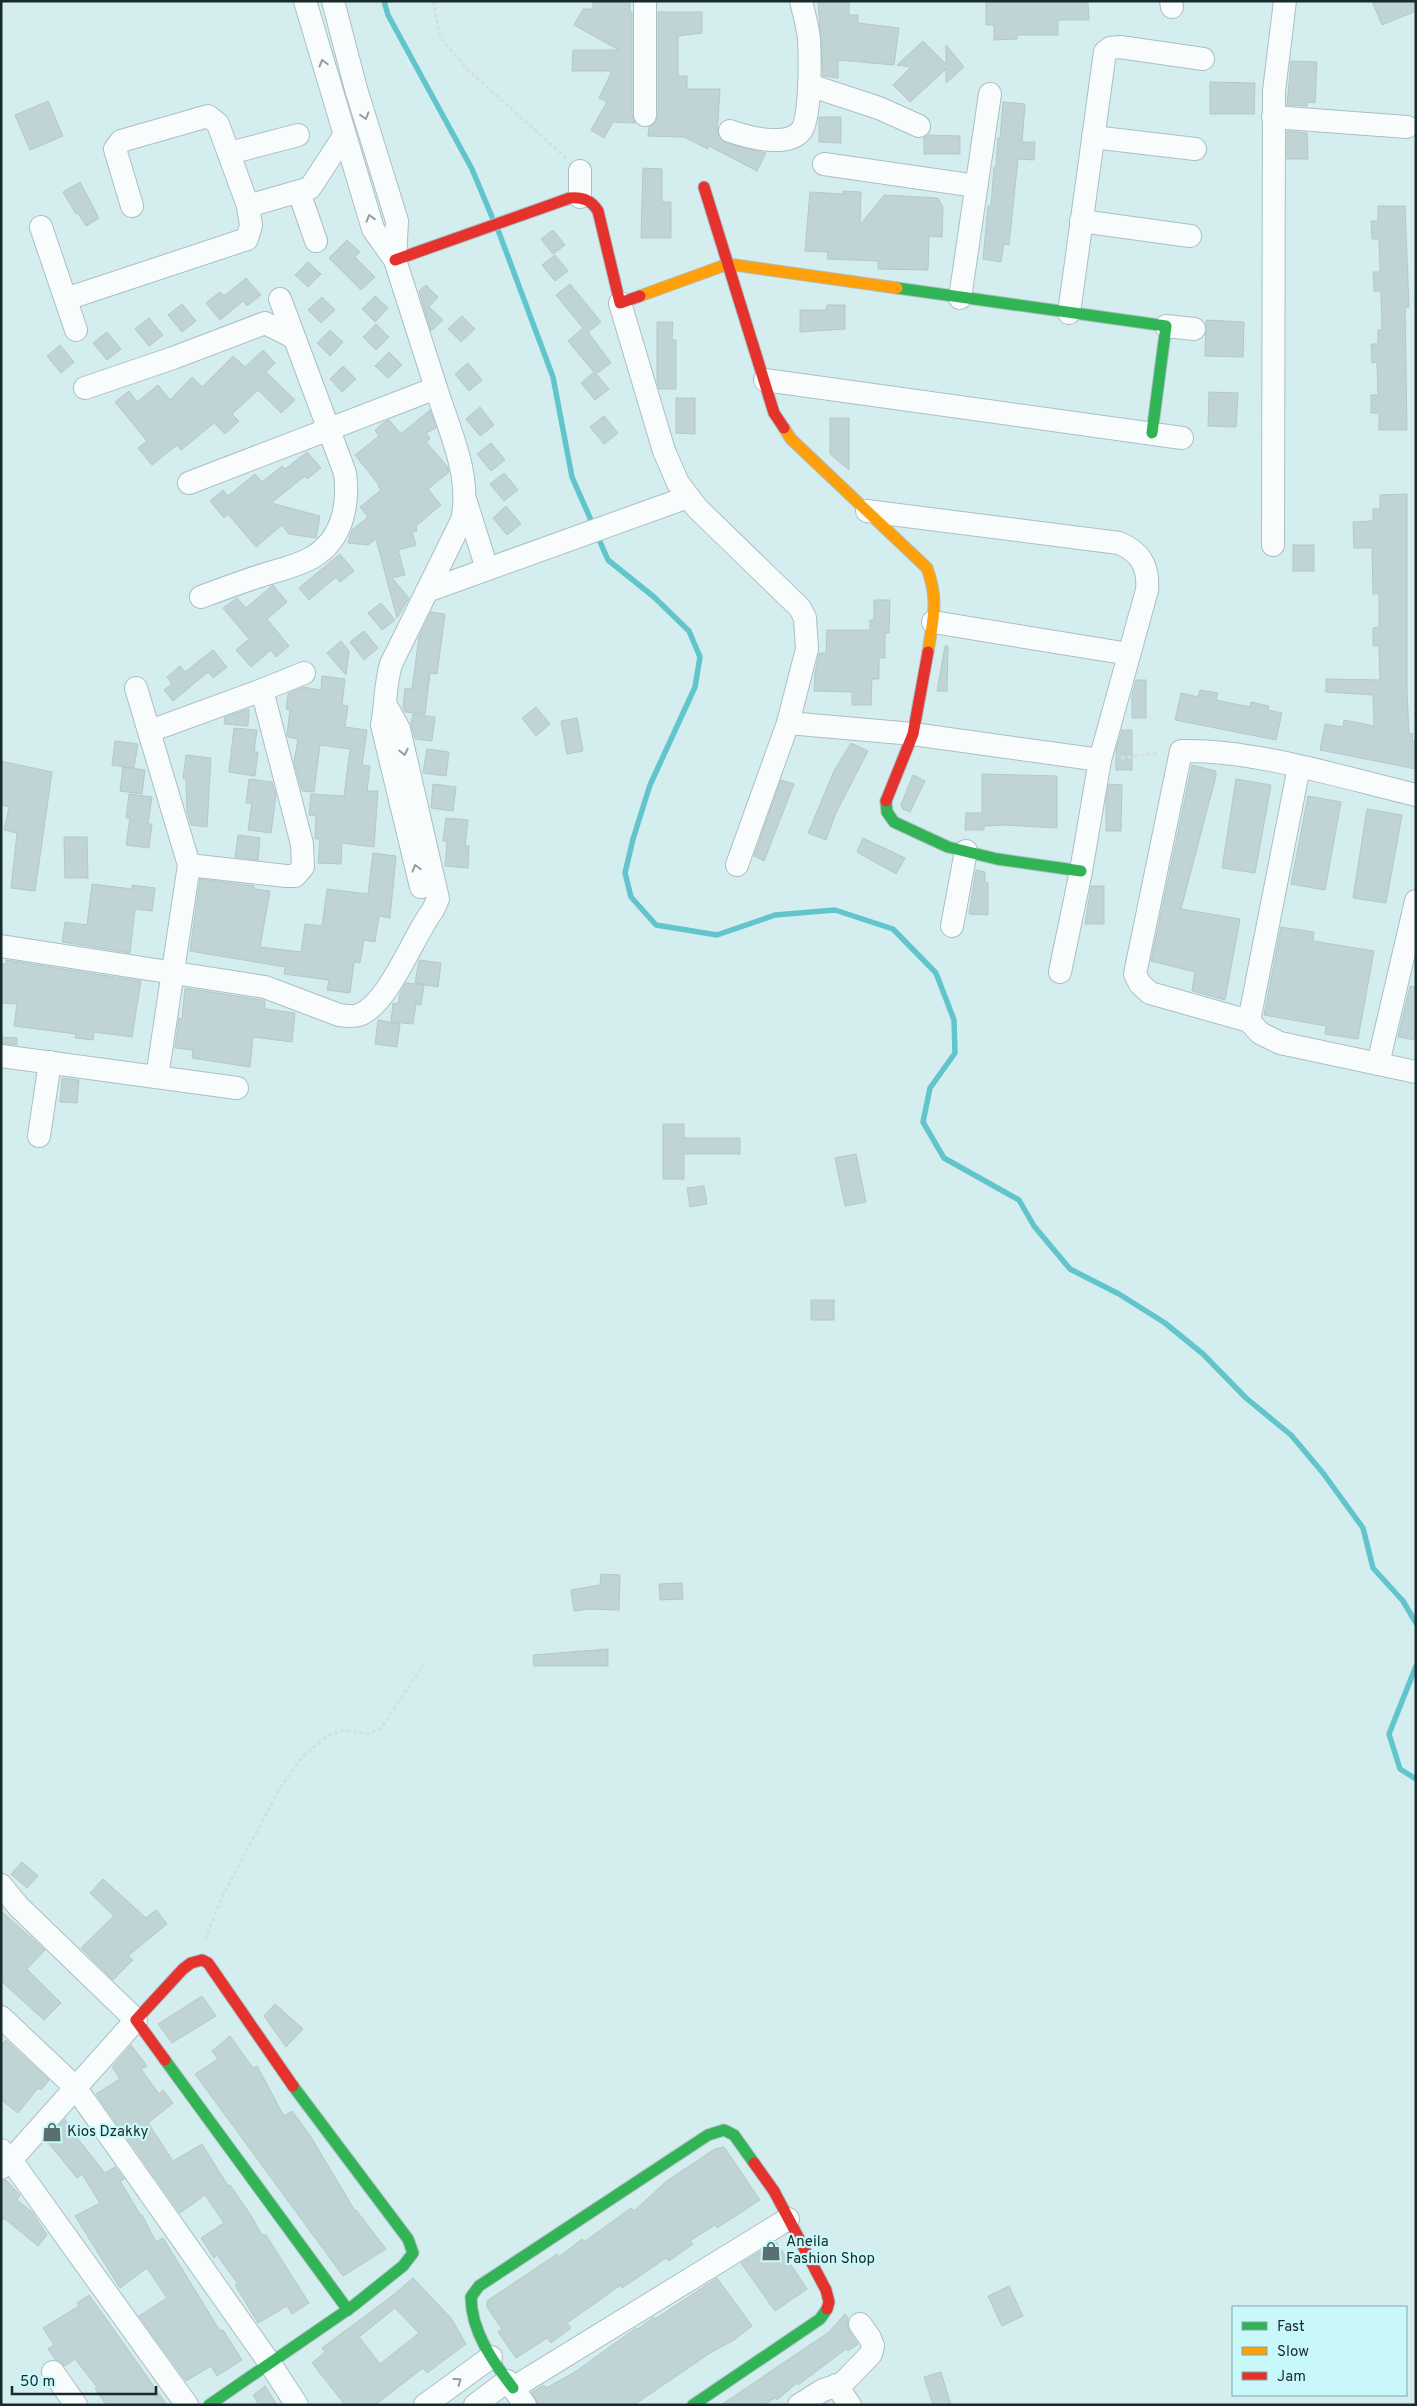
<svg xmlns="http://www.w3.org/2000/svg" width="1417" height="2406" font-family="Overpass,sans-serif">
  <style>
    .lines { fill: none; stroke-linecap: round; stroke-linejoin: round }
    .stream { stroke: #62c5cc; stroke-width: 5.5 }
    .building { fill: #c0d4d6; stroke: #b4c8ca; fill-rule: evenodd }
    .street-casing { stroke: #abbfc1; stroke-width: 24 }
    .fast-casing { stroke: #abbfc1; stroke-width: 13 }
    .slow-casing { stroke: #abbfc1; stroke-width: 13 }
    .jam-casing { stroke: #abbfc1; stroke-width: 13 }
    .path { stroke: #d6dedf; stroke-width: 3; stroke-dasharray: 4 2.5; stroke-linecap: butt }
    .street { stroke: #f9fcfd; stroke-width: 22 }
    .fast { stroke: #30b455; stroke-width: 11 }
    .slow { stroke: #ff9f0a; stroke-width: 11 }
    .jam { stroke: #e5322d; stroke-width: 11 }
    .oneway { stroke: #949e9e }
    .labels { text-anchor: middle; dominant-baseline: central; stroke-width: 4.5; stroke-linejoin: round; paint-order: stroke }
    .poi-label { font-size: 15px; fill: #182a2b; stroke: #c9f8fb; text-anchor: start }
  </style>
  <rect width="100%" height="100%" fill="#d4eef0"/>
  <g class="lines">
    <g class="stream">
      <polyline points="384,1 388,15 472,169 492,217"/>
      <polyline points="498,230 553,377 572,477 594,527"/>
      <polyline points="597,535 608,560 654,597 689,631 700,657 695,687 650,785 633,839 625,873 631,897 656,925 717,935 775,915 835,910 893,929 936,973 954,1020 955,1053 930,1088 923,1122 944,1158 1019,1200 1034,1226 1070,1269 1119,1294 1165,1323 1203,1354 1246,1398 1291,1435 1323,1473 1363,1528 1373,1568 1403,1601 1416,1623"/>
      <polyline points="1416,1666 1389,1734 1400,1769 1416,1779"/>
    </g>
  </g>
  <g class="building">
    <polygon points="593,1 630,1 630,12 632,12 632,115 635,123 613,122 604,138 591,130 607,102 599,98 612,71 572,71 573,50 619,50 574,25 583,9 593,9"/>
    <polygon points="818,1 849,1 849,15 858,15 858,23 899,28 894,65 838,60 838,78 823,76"/>
    <polygon points="986,1 1088,1 1089,20 1058,20 1058,35 1017,35 1017,39 994,40 994,25 986,25"/>
    <polygon points="1372,1 1416,1 1416,11 1382,25"/>
    <polygon points="658,12 702,12 702,33 678,36 678,76 687,76 687,89 720,89 717,134 726,143 766,153 757,171 709,146 708,149 684,137 648,136 649,127 656,122 658,115"/>
    <polygon points="923,41 946,64 946,45 964,67 946,83 946,69 910,102 893,85 911,67 897,65"/>
    <polygon points="1291,61 1317,62 1315,103 1307,102 1307,106 1287,105"/>
    <polygon points="1210,82 1255,83 1254,114 1210,114"/>
    <polygon points="48,101 63,136 30,150 15,115"/>
    <polygon points="1003,102 1025,104 1022,142 1035,142 1034,160 1018,159 1009,245 1004,244 1001,262 983,259 988,206 991,206 994,167 996,167 998,138 1000,138"/>
    <polygon points="819,117 841,117 841,143 819,142"/>
    <polygon points="1287,131 1307,133 1308,159 1287,159"/>
    <polygon points="928,135 960,136 960,154 924,154 924,138"/>
    <polygon points="643,168 662,169 662,202 671,202 671,238 641,238"/>
    <polygon points="80,182 99,218 86,226 78,213 76,214 63,192"/>
    <polygon points="843,191 861,192 860,225 884,195 938,198 943,207 942,237 929,236 928,270 878,269 878,261 827,259 828,252 805,251 810,192 843,194"/>
    <polygon points="1378,206 1405,206 1409,307 1405,308 1407,430 1379,430 1379,413 1371,413 1371,395 1378,395 1377,362 1372,363 1371,344 1378,344 1378,330 1382,330 1381,291 1374,291 1373,272 1380,272 1379,239 1372,239 1371,221 1378,221"/>
    <polygon points="553,230 565,245 553,254 541,239"/>
    <polygon points="347,240 360,252 355,257 375,277 361,290 329,258"/>
    <polygon points="555,255 568,271 555,281 542,265"/>
    <polygon points="308,262 321,274 308,287 295,275"/>
    <polygon points="246,278 261,295 247,306 243,301 220,320 206,303 220,292 224,296"/>
    <polygon points="570,284 601,322 588,332 611,363 596,374 609,389 595,400 581,383 594,372 568,341 583,328 556,295"/>
    <polygon points="426,285 438,297 429,307 443,320 431,331 419,291"/>
    <polygon points="375,296 388,308 375,322 362,309"/>
    <polygon points="322,297 335,310 321,323 308,310"/>
    <polygon points="182,304 196,321 182,332 168,315"/>
    <polygon points="827,305 845,305 845,329 800,332 800,310 826,310"/>
    <polygon points="462,316 475,329 461,342 448,329"/>
    <polygon points="149,318 163,335 149,346 135,329"/>
    <polygon points="1206,320 1244,322 1243,357 1205,356"/>
    <polygon points="657,322 673,322 672,340 676,340 676,389 659,389 657,381"/>
    <polygon points="376,324 389,337 376,350 363,337"/>
    <polygon points="330,330 343,342 330,356 317,343"/>
    <polygon points="107,332 121,349 107,360 93,343"/>
    <polygon points="60,345 74,362 61,373 47,356"/>
    <polygon points="263,350 275,363 266,372 295,400 281,413 258,390 232,414 239,421 225,434 214,423 181,450 177,445 152,465 138,448 147,441 115,402 129,391 137,402 158,385 170,400 192,377 202,387 233,356 245,367"/>
    <polygon points="389,352 402,365 388,378 375,366"/>
    <polygon points="468,363 482,380 469,391 455,374"/>
    <polygon points="343,366 356,379 342,392 330,379"/>
    <polygon points="1209,392 1238,393 1236,427 1208,426"/>
    <polygon points="676,398 695,398 695,434 676,433"/>
    <polygon points="480,407 494,425 480,436 466,419"/>
    <polygon points="430,410 436,428 426,433 430,439 426,442 447,466 449,472 428,489 441,505 416,526 417,531 412,532 416,545 398,550 405,575 392,578 409,598 397,618 376,539 368,545 348,543 352,530 368,517 360,507 381,490 378,486 379,485 355,455 379,436 375,430 386,421 389,420 401,434"/>
    <polygon points="604,416 618,433 604,444 590,427"/>
    <polygon points="830,418 849,418 849,470 830,454"/>
    <polygon points="491,443 505,460 491,471 477,454"/>
    <polygon points="307,452 321,468 307,479 305,476 271,503 320,516 316,538 289,534 282,525 256,547 228,514 224,518 210,501 223,490 228,496 255,474 262,482 282,466 285,469"/>
    <polygon points="504,473 518,490 504,501 490,484"/>
    <polygon points="1407,494 1407,693 1409,733 1413,734 1412,740 1416,741 1416,769 1320,750 1325,724 1343,727 1344,720 1374,726 1373,695 1326,692 1326,679 1380,680 1379,646 1373,646 1373,628 1379,627 1379,594 1373,594 1372,548 1354,548 1353,522 1373,521 1373,509 1380,509 1380,495"/>
    <polygon points="506,506 521,524 507,535 493,518"/>
    <rect x="1293" y="545" width="21" height="26"/>
    <polygon points="340,554 354,571 340,582 336,577 309,600 299,588"/>
    <polygon points="273,585 287,602 267,619 289,646 276,657 271,650 251,667 236,650 249,639 223,608 237,598 246,608"/>
    <polygon points="874,600 890,600 889,633 885,633 885,658 879,658 879,679 872,679 871,705 852,705 852,692 814,691 815,673 819,653 826,653 827,630 870,630 870,620 874,620"/>
    <polygon points="381,603 395,620 382,630 368,613"/>
    <polygon points="431,612 445,614 437,674 430,673 425,714 405,712 403,708 405,688 412,689 419,637"/>
    <polygon points="364,631 378,648 364,660 350,642"/>
    <polygon points="341,641 349,651 346,675 327,653"/>
    <polygon points="945,646 948,646 947,691 937,691"/>
    <polygon points="213,650 227,667 213,678 208,672 173,701 164,690 172,684 167,677 180,666 185,672"/>
    <polygon points="322,676 345,679 342,705 348,706 345,727 367,730 362,765 370,766 367,791 378,791 374,847 342,843 341,864 318,863 320,839 315,839 316,816 309,815 311,794 344,796 350,749 320,745 314,792 302,791 294,762 298,739 288,737 287,735 290,710 286,709 288,694 303,687 321,690"/>
    <polygon points="1136,680 1146,680 1146,718 1132,718 1132,695"/>
    <polygon points="1200,690 1218,693 1216,700 1250,707 1251,702 1269,706 1268,710 1282,713 1276,740 1175,720 1181,693 1198,697"/>
    <polygon points="536,707 550,724 536,736 522,718"/>
    <polygon points="249,709 248,726 224,724 225,717"/>
    <polygon points="413,714 435,717 432,741 415,739 411,724"/>
    <polygon points="577,718 583,751 567,754 561,721"/>
    <polygon points="234,728 257,730 254,752 258,752 255,776 229,772"/>
    <polygon points="1122,730 1132,730 1132,770 1116,770 1116,750"/>
    <polygon points="115,741 138,744 134,768 112,765"/>
    <polygon points="851,743 868,751 836,813 826,840 808,833 834,771"/>
    <polygon points="427,749 449,752 446,776 423,773"/>
    <polygon points="186,755 211,758 207,827 191,825 187,811 186,779 183,778"/>
    <polygon points="1,761 52,772 35,891 11,888 17,833 4,830 9,807 1,805"/>
    <polygon points="1192,765 1216,771 1216,776 1181,909 1240,919 1225,1000 1192,991 1195,972 1151,961"/>
    <polygon points="123,767 145,770 142,794 120,791"/>
    <polygon points="982,774 1057,776 1057,828 1004,825 984,826 984,830 965,830 966,813 982,813"/>
    <polygon points="913,775 925,781 910,812 903,809 901,805"/>
    <polygon points="249,779 272,782 276,795 271,833 248,830 252,803 246,803"/>
    <polygon points="1236,779 1271,785 1255,873 1222,868"/>
    <polygon points="781,780 794,784 764,861 754,856"/>
    <polygon points="433,784 456,787 453,811 431,808"/>
    <polygon points="1109,784 1122,785 1121,831 1106,831 1106,801"/>
    <polygon points="129,794 152,797 148,824 152,824 149,848 126,845 130,818 126,818"/>
    <polygon points="1308,796 1341,802 1325,890 1291,884"/>
    <polygon points="1367,809 1402,815 1386,903 1353,898"/>
    <polygon points="446,818 468,820 465,846 469,846 468,868 445,866 447,842 443,841"/>
    <polygon points="238,835 260,838 258,860 235,857"/>
    <polygon points="64,837 87,837 88,878 65,878"/>
    <polygon points="863,838 905,858 896,874 857,852"/>
    <polygon points="373,853 396,856 390,918 379,916 375,942 364,940 360,963 354,962 350,993 327,990 329,980 284,974 285,967 190,951 200,879 254,886 254,889 270,891 260,947 301,952 305,924 322,926 327,889 368,894"/>
    <polygon points="976,870 985,872 985,882 988,883 988,915 969,914"/>
    <polygon points="92,884 132,889 132,885 155,888 152,911 135,909 130,953 62,942 65,922 87,925"/>
    <polygon points="1091,886 1104,886 1104,924 1085,924"/>
    <polygon points="1281,927 1314,932 1313,941 1374,951 1358,1039 1325,1034 1326,1026 1264,1015"/>
    <polygon points="6,960 141,981 132,1037 94,1032 93,1040 75,1038 76,1034 14,1026 17,1004 1,1003 1,964 6,964"/>
    <polygon points="419,960 441,963 438,987 415,983"/>
    <polygon points="406,983 424,985 421,1005 416,1004 413,1024 391,1022 393,1003 398,1004 400,993"/>
    <polygon points="1410,986 1416,987 1416,1040 1398,1037"/>
    <polygon points="185,988 262,1000 265,1001 265,1009 295,1013 292,1042 253,1037 250,1067 192,1058 193,1050 175,1048 179,1018 182,1019"/>
    <polygon points="378,1020 400,1024 397,1047 375,1044"/>
    <polygon points="1,1037 17,1038 17,1045 1,1043"/>
    <polygon points="62,1078 79,1080 77,1103 60,1102"/>
    <polygon points="663,1124 684,1124 684,1138 740,1138 740,1154 684,1154 684,1179 663,1179"/>
    <polygon points="856,1154 866,1202 845,1206 835,1158"/>
    <polygon points="704,1186 707,1204 690,1207 687,1188"/>
    <rect x="811" y="1300" width="23" height="20"/>
    <polygon points="601,1574 620,1575 619,1610 590,1609 574,1611 571,1590 600,1585"/>
    <polygon points="682,1583 683,1599 660,1600 659,1584"/>
    <polygon points="608,1649 608,1666 534,1666 533,1655"/>
    <polygon points="22,1862 38,1876 27,1888 11,1874"/>
    <polygon points="103,1879 146,1918 156,1910 167,1924 128,1956 133,1960 113,1980 81,1948 114,1916 90,1893"/>
    <polygon points="1,1911 45,1950 27,1969 61,2003 44,2020 1,1981"/>
    <polygon points="202,1996 216,2016 172,2043 158,2024"/>
    <polygon points="275,2004 303,2029 286,2047 264,2016"/>
    <polygon points="230,2036 253,2068 257,2066 284,2116 292,2111 311,2137 355,2211 356,2210 386,2249 343,2276 195,2074 218,2059 212,2051"/>
    <polygon points="6,2040 49,2080 41,2090 38,2088 18,2113 1,2100 1,2045"/>
    <polygon points="131,2045 147,2066 141,2069 159,2094 163,2090 173,2103 148,2123 173,2161 202,2144 228,2186 230,2185 250,2214 262,2235 266,2235 309,2303 292,2314 287,2306 258,2323 235,2285 238,2284 217,2255 214,2258 201,2238 224,2223 205,2195 180,2213 96,2094 120,2079 112,2067"/>
    <polygon points="65,2119 74,2134 105,2173 115,2167 124,2179 120,2181 141,2216 142,2215 156,2242 163,2238 220,2331 223,2330 242,2360 217,2376 211,2366 186,2381 139,2316 167,2298 147,2268 120,2288 75,2216 100,2203 82,2174 77,2178 46,2140"/>
    <polygon points="724,2147 760,2200 717,2228 715,2225 690,2241 693,2244 669,2261 666,2258 622,2288 621,2285 567,2323 571,2328 551,2343 547,2338 516,2358 498,2332 502,2329 487,2307 487,2301 557,2254 559,2257 582,2239 584,2242 631,2208 634,2211 668,2180 715,2149"/>
    <polygon points="6,2180 20,2195 17,2200 32,2212 47,2235 38,2246 4,2218 1,2222 1,2181"/>
    <polygon points="776,2242 807,2289 775,2311 741,2263"/>
    <path d="M413 2278 451 2318 466 2344 427 2373 423 2368 375 2405H345L312 2363 325 2352 322 2348 392 2296ZM395 2308 419 2333 380 2364 359 2337Z"/>
    <polygon points="717,2278 752,2326 734,2340 710,2353 634,2405 538,2405 532,2392 544,2385 546,2388 575,2372 636,2328 638,2329 654,2317 655,2319"/>
    <polygon points="1009,2286 1023,2316 1002,2326 988,2296"/>
    <polygon points="89,2295 102,2313 167,2405 106,2405 95,2388 97,2387 75,2359 65,2366 56,2360 48,2349 54,2345 43,2328 79,2306 77,2303"/>
    <polygon points="845,2314 848,2318 847,2325 849,2331 858,2344 848,2351 846,2349 798,2385 797,2383 777,2400 775,2398 764,2405 721,2405 829,2332"/>
    <polygon points="941,2372 951,2405 933,2405 924,2377"/>
    <polygon points="265,2386 277,2405 259,2405 253,2395"/>
  </g>
  <g class="lines">
    <defs>
      <g id="street">
        <polyline points="333,1 356,89 397,221 395,260"/>
        <polyline points="1171,1 1172,7"/>
        <polyline points="809,85 879,108 919,126"/>
        <polyline points="645,115 645,1"/>
        <polyline points="1273,117 1407,127"/>
        <path d="M730 131C747 137 787 148 801 131 811 120 810 56 809 39 808 27 804 14 801 1"/>
        <polyline points="1093,137 1195,149"/>
        <polyline points="230,153 298,135"/>
        <polyline points="824,164 976,186"/>
        <polyline points="580,171 580,197"/>
        <polyline points="299,192 316,241"/>
        <polyline points="132,206 115,149 121,141 208,116 218,124 248,206 310,188 344,136"/>
        <polyline points="1081,221 1190,236"/>
        <polyline points="41,227 76,330"/>
        <polyline points="960,298 990,94"/>
        <polyline points="66,299 247,239 251,225 248,206"/>
        <polyline points="620,303 664,451 678,483 697,508 800,608 805,618 807,649 788,723 737,865"/>
        <polyline points="1069,313 1105,52 1110,48 1120,47 1203,59"/>
        <polyline points="1166,326 1194,329"/>
        <polyline points="765,380 1182,438"/>
        <polyline points="85,388 173,358 265,323 293,337"/>
        <polyline points="189,483 436,388 395,260 373,229 305,1"/>
        <polyline points="466,502 487,569"/>
        <path d="M867 511 1119 543C1141 552 1149 567 1147 590L1100 760 1081 871 1060 972"/>
        <polyline points="1273,545 1274,91 1285,1"/>
        <polyline points="427,591 688,497"/>
        <path d="M201 597C222 589 244 581 266 574 282 569 298 566 313 557 343 539 349 504 345 473L280 299"/>
        <polyline points="933,622 1129,654"/>
        <polyline points="136,688 189,865 157,1077"/>
        <polyline points="788,723 913,734 1100,760"/>
        <polyline points="150,731 262,690 304,673"/>
        <path d="M1416 795C1344 778 1254 749 1181 751L1135 974 1140 984 1150 993 1249 1021 1260 1033 1280 1043 1416 1072"/>
        <polyline points="189,865 286,876 295,876 303,867 302,844 262,690"/>
        <path d="M421 887 382 725C386 704 385 684 391 664L462 520C472 476 449 430 436 388"/>
        <polyline points="952,926 966,851"/>
        <path d="M1 946 265 987 339 1015C346 1016 352 1017 359 1015 389 1004 413 936 433 910L438 899 399 729 387 707"/>
        <polyline points="1249,1021 1299,767"/>
        <polyline points="1,1056 237,1088"/>
        <polyline points="1378,1064 1416,901"/>
        <polyline points="39,1136 50,1062"/>
        <polyline points="1,1885 18,1906 136,2020 11,2160 1,2168"/>
        <polyline points="1,2017 75,2087 271,2365 297,2405"/>
        <polyline points="1,2150 11,2160 187,2405"/>
        <polyline points="53,2372 76,2405"/>
        <polyline points="836,2385 850,2405"/>
        <polyline points="425,2405 491,2357"/>
        <polyline points="475,2405 507,2381"/>
        <polyline points="525,2405 513,2388 788,2219"/>
        <polyline points="799,2405 823,2390 842,2384 871,2354 873,2346 870,2338 860,2324"/>
      </g>
      <g id="fast">
        <polyline points="897,288 1166,326 1152,433"/>
        <polyline points="886,801 887,812 894,822 948,847 997,859 1081,871"/>
        <polyline points="165,2060 348,2310"/>
        <path d="M513 2388C493 2362 471 2331 471 2297L479 2286 708 2135 724 2130 734 2135 754 2163"/>
        <polyline points="209,2405 353,2306 403,2266 413,2253 408,2239 293,2086"/>
        <polyline points="693,2405 820,2319 827,2309"/>
      </g>
      <g id="slow">
        <polyline points="640,296 728,264 897,288"/>
        <path d="M784 428 791 439 927 568C939 600 933 619 928 652"/>
      </g>
      <g id="jam">
        <polyline points="704,187 774,413 784,428"/>
        <path d="M395 260 570 198C583 197 591 200 598 211L620 303 640 296"/>
        <polyline points="886,801 913,734 928,652"/>
        <polyline points="165,2060 136,2020 183,1969 191,1963 202,1960 208,1963 293,2086"/>
        <polyline points="754,2163 774,2191 826,2290 829,2302 827,2309"/>
      </g>
    </defs>
    <use href="#street" class="street-casing"/>
    <use href="#fast" class="fast-casing"/>
    <use href="#slow" class="slow-casing"/>
    <use href="#jam" class="jam-casing"/>
    <g class="path">
      <polyline points="433,1 440,37 465,67 567,159"/>
      <polyline points="1121,758 1159,753"/>
      <polyline points="205,1939 222,1897 280,1788 303,1756 329,1735 344,1730 368,1734 381,1728 426,1661"/>
    </g>
    <use href="#street" class="street"/>
    <use href="#fast" class="fast"/>
    <use href="#slow" class="slow"/>
    <use href="#jam" class="jam"/>
  </g>
  <defs><path id="oneway-chevron" d="M-2-3.5L2.5 0L-2 3.5" fill="none" stroke-width="1.6" stroke-linecap="round" stroke-linejoin="round" transform="scale(1.25)"/></defs>
  <g class="oneway">
    <use href="#oneway-chevron" transform="translate(323 63) rotate(-106)"/>
    <use href="#oneway-chevron" transform="translate(365 116) rotate(73)"/>
    <use href="#oneway-chevron" transform="translate(370 218) rotate(-107)"/>
    <use href="#oneway-chevron" transform="translate(404 752) rotate(77)"/>
    <use href="#oneway-chevron" transform="translate(416 868) rotate(-106)"/>
    <use href="#oneway-chevron" transform="translate(458 2381) rotate(-36)"/>
  </g>
  <defs>
    <symbol id="shop-bare" viewBox="-9 -9 18 18"><path d="M-5-2.5h2.3a2.7 3.5 0 0 1 5.4 0H5L5.5 6h-11ZM-1.5-2.5h3a1.5 2.3 0 0 0-3 0Z" fill="#5a6f70" stroke="#c9f8fb" stroke-width="2.5" paint-order="stroke"/></symbol>
  </defs>
  <g fill-rule="evenodd">
    <use href="#shop-bare" x="38" y="2118" width="28" height="28"/>
    <use href="#shop-bare" x="757" y="2237" width="28" height="28"/>
  </g>
  <g class="labels">
    <g class="poi-label">
      <text x="67" y="2132">Kios Dzakky</text>
      <text x="786" y="2242">Aneila<tspan x="786" dy="17">Fashion Shop</tspan></text>
    </g>
  </g>
  <rect width="1417" height="2406" fill="none" stroke="#182a2b" stroke-width="5"/>
  <rect x="1232" y="2306" width="175" height="90" fill="#c9f8fb" stroke="#82a6a8"/>
  <rect x="1242" y="2322" width="25" height="8" fill="#30b455" stroke="#82a6a8"/>
  <text x="1277" y="2331" font-size="15" fill="#182a2b">Fast</text>
  <rect x="1242" y="2347" width="25" height="8" fill="#ff9f0a" stroke="#82a6a8"/>
  <text x="1277" y="2356" font-size="15" fill="#182a2b">Slow</text>
  <rect x="1242" y="2372" width="25" height="8" fill="#e5322d" stroke="#82a6a8"/>
  <text x="1277" y="2381" font-size="15" fill="#182a2b">Jam</text>
  <path d="M12 2386v8h144v-8" fill="none" stroke="#182a2b" stroke-width="2.5"/>
  <text x="20" y="2386" font-size="15" fill="#182a2b" stroke="#c9f8fb" stroke-width="4" paint-order="stroke">50 m</text>
</svg>
